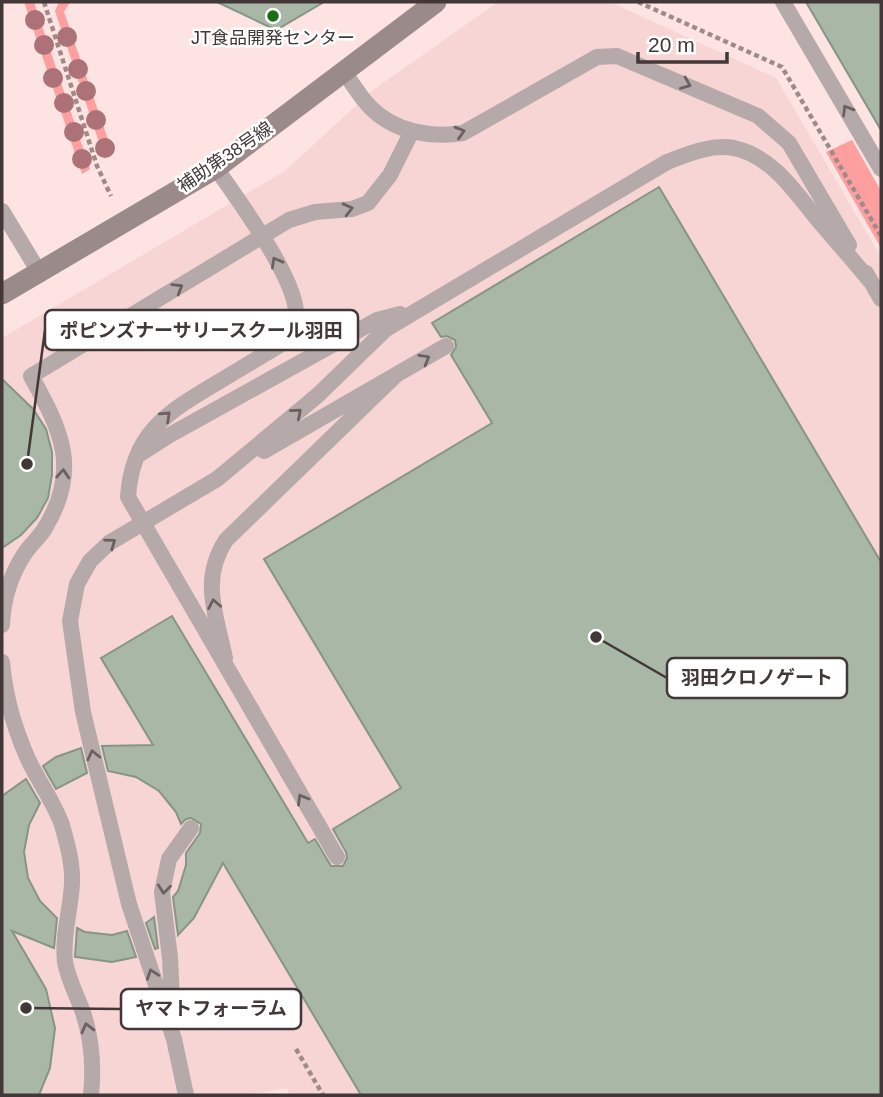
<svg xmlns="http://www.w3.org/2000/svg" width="883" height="1097" font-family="Helvetica,'Noto Sans JP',sans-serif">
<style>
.built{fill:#f7d5d4}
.green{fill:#fe9f9f}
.building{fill:#a8b7a6;stroke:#869585;stroke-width:2}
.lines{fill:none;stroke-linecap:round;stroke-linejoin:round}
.path{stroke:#9d8b8a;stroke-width:4.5;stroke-dasharray:5 3.5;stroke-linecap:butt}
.lane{stroke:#b5a9a9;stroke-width:16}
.secondary{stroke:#9a8a89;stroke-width:21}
.tree{fill:#ad7277}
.oneway{stroke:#6a6060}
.poi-dot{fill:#1a6e16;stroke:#fff;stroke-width:2.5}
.labels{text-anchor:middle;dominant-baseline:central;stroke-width:5;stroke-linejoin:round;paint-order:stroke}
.poi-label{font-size:18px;fill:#423838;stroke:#fff}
.street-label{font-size:18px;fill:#423838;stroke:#fff}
.leader{fill:none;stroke:#423838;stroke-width:2.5}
.callout-dot{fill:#423838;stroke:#fff;stroke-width:2.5}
.callout{fill:#fff;stroke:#423838;stroke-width:2.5}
.callout-label{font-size:19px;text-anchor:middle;font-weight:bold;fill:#423838}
</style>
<rect width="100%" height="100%" fill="#fde3e2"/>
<path class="built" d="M498 2H610L776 78 881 257V1095H289L287 1088 246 1095H2V338L285 171 373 90Z"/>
<path class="green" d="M24 2H34L90 169 82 174Z
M59 2H70L64 12 112 151 104 157 55 11Z
M852 140 881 191V248L826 152Z"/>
<path class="building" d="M217 2H324L276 30Z
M806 2H881V130Z
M659 187 881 562V1095H361L223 863 194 918 178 935 173 897 178 891 186 865V853L200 833 201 824 191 818 186 819 181 824 176 812 159 791 136 777 108 771 102 746 153 745 101 658 172 616 308 843 315 839 331 866H343L347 858 346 852 333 829 401 788 264 559 492 423 451 355 456 347 455 340 447 336 441 337 432 323Z
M2 379 33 409 46 429 52 452V475L48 498 37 518 21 535 2 548Z
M81 748 87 773 56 789 43 766 56 757Z
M26 779 40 803 29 825 24 852 28 878 40 901 57 918 54 948 12 931 46 989 55 1028 50 1068 39 1095H2V796Z
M154 917 158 948 155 949 146 923Z
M77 928 85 932 112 935 127 931 136 957 112 962 75 957Z"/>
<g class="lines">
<path class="path" d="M44 2 97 166 111 196
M638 2 782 67 881 236
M296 1049 323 1095"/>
<path class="lane" d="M783 2 881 169
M344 72C353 84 360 97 371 108 395 132 431 138 463 133L597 57 617 56 758 116 789 143 849 245
M216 168C237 199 300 282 296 318 295 330 288 336 280 345 258 358 237 371 215 384 166 413 132 434 128 497L337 857
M2 211 39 272
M866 273 881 299
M264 451 446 346
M140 454 168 436 377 320 400 314
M2 625C3 600 11 574 25 553 31 544 40 537 45 528 81 469 61 430 31 376L289 220 315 212 352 209 368 203 390 175 412 131
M225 658C216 614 200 580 226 540L395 376
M2 662C5 696 14 728 28 759 38 781 54 802 62 825 67 843 73 864 72 883 71 909 62 935 65 962 68 978 75 992 81 1007 92 1036 94 1065 91 1095
M173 1019 170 958 162 892 169 859 191 828
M186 1095 174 1039 129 904 83 712 70 621 77 584 90 561 109 543 217 479 318 395 386 329 667 162C688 154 710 144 734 148 772 156 795 192 818 220 835 240 853 260 870 281"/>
<path class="secondary" d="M2 294 216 168 436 2"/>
</g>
<g class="tree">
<circle cx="35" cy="20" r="10"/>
<circle cx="67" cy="37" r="10"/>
<circle cx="44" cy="45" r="10"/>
<circle cx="78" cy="69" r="10"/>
<circle cx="53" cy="78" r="10"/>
<circle cx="86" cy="91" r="10"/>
<circle cx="64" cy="103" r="10"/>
<circle cx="96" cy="120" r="10"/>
<circle cx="74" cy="132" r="10"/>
<circle cx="105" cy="148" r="10"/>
<circle cx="82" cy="159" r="10"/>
</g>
<defs><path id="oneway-chevron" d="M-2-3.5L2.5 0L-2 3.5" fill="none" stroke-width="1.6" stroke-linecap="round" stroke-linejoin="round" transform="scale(1.75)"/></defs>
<g class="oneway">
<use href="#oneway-chevron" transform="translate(686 84) rotate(22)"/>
<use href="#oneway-chevron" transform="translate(847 110) rotate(-121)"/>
<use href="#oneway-chevron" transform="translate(460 132) rotate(-17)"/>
<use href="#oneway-chevron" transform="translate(348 209) rotate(-14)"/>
<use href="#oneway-chevron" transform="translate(276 262) rotate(-119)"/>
<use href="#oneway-chevron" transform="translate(178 288) rotate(-31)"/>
<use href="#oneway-chevron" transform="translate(425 359) rotate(-30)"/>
<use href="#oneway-chevron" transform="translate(297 413) rotate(-41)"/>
<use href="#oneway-chevron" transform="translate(166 416) rotate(-43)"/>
<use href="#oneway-chevron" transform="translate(63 474) rotate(-86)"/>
<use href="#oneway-chevron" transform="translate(111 543) rotate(-36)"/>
<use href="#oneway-chevron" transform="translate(214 604) rotate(-101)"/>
<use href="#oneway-chevron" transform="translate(93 755) rotate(-103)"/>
<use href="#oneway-chevron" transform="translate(302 799) rotate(-120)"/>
<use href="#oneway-chevron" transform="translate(164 889) rotate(96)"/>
<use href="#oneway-chevron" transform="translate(152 974) rotate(-109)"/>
<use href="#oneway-chevron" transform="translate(87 1028) rotate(-104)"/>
</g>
<circle class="poi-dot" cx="273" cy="16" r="7"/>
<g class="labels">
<g class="poi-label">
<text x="273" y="38">JT食品開発センター</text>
</g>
<g class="street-label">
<text transform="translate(225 157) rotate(-34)">補助第38号線</text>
</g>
</g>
<path class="leader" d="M27 464L45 330M596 637L667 678M26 1008L121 1009"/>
<g class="callout-dot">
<circle cx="27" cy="464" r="7"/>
<circle cx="596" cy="637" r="7"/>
<circle cx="26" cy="1008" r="7"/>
</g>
<g class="callout">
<rect x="45" y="310" width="313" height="40" rx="7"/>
<rect x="667" y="658" width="180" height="40" rx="7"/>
<rect x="121" y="989" width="180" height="40" rx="7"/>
</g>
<g class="callout-label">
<text x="201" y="337">ポピンズナーサリースクール羽田</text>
<text x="757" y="684">羽田クロノゲート</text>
<text x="211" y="1015">ヤマトフォーラム</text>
</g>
<rect width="883" height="1097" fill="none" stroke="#423838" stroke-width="7"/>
<path d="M638 52v10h89v-10" fill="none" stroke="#423838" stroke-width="3.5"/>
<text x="648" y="52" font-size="21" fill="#423838" stroke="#ffffff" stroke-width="5" paint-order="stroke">20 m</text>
</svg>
